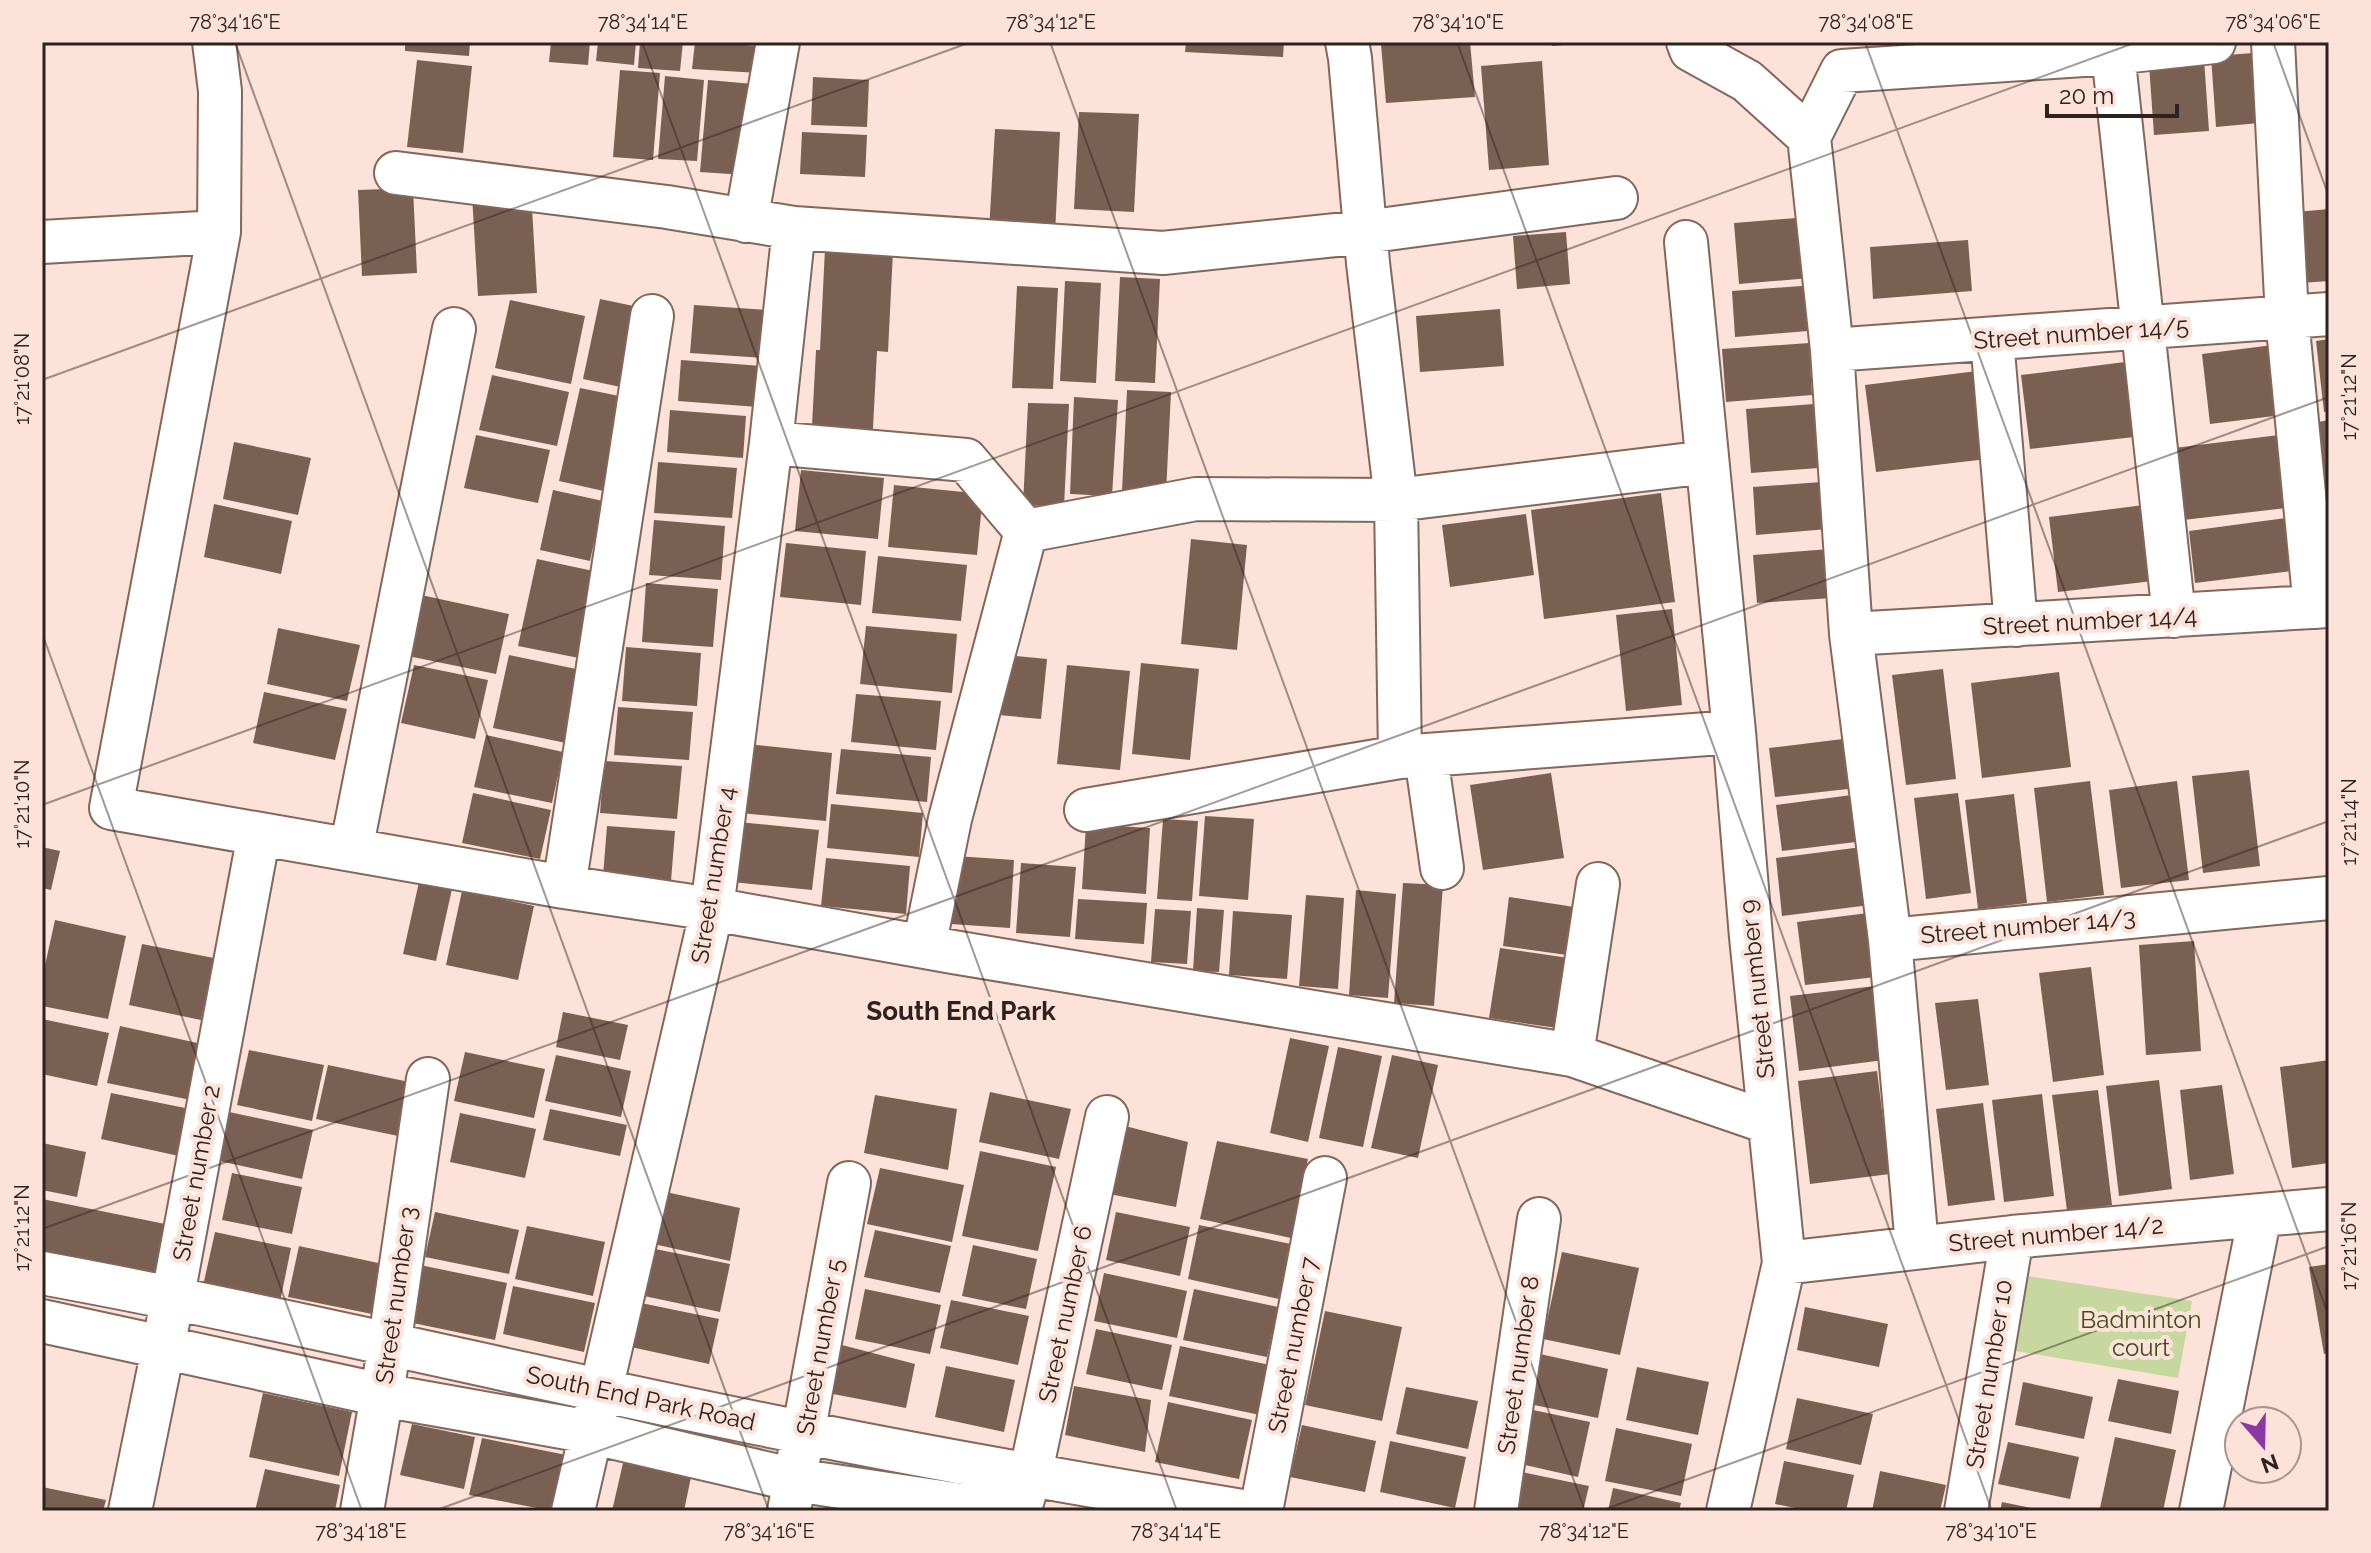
<svg xmlns="http://www.w3.org/2000/svg" width="2371" height="1553" font-family="Raleway,sans-serif">
<style>
.green{fill:#c7d7a0}
.building{fill:#7a5f53}
.lines{fill:none;stroke-linecap:round;stroke-linejoin:round}
.street-casing{stroke:#83675b;stroke-width:46}
.street{stroke:#fff;stroke-width:42}
.ticks{fill:none;stroke:#2d221d;stroke-width:2;stroke-opacity:0.45}
.labels{text-anchor:middle;dominant-baseline:central;stroke-width:8;stroke-linejoin:round;paint-order:stroke}
.street-label{font-size:24px;fill:#2d221d;stroke:#fce2d8}
.park-label{font-size:24px;fill:#3f4b1a;stroke:#fce2d8}
.neighbourhood-label{font-size:26px;font-weight:bold;fill:#2d221d;stroke:#fce2d8}
.neatline{fill:none;stroke:#2d221d;stroke-width:3}
.ticks-label{font-size:20px;text-anchor:middle;fill:#2d221d}
</style>
<rect width="100%" height="100%" fill="#fce2d8"/>
<path class="green" d="M2027 1276 2192 1301 2178 1378 2010 1350Z"/>
<path class="building" d="M405 42H470L469 56 405 51Z
M551 42H590L588 65 549 62Z
M598 42H636L634 65 596 61Z
M640 42H683L680 71 638 68Z
M695 42 762 46 759 73 692 69Z
M1186 42H1284L1283 57 1185 52Z
M1407 42H1470L1475 97 1386 103 1381 44Z
M1551 42H1573V44L1552 46Z
M2254 53 2259 123 2216 127 2211 56Z
M2204 59 2209 131 2154 135 2149 64Z
M417 60 472 66 463 153 407 147Z
M1542 61 1549 165 1489 170 1481 66Z
M620 70 660 73 653 160 613 157Z
M665 76 704 80 697 161 658 159Z
M813 77 869 80 867 127 811 125Z
M708 80 753 84 745 175 700 172Z
M1079 112 1139 114 1134 212 1074 209Z
M995 129 1060 132 1055 234 989 231Z
M802 132 867 135 865 177 800 174Z
M413 188 417 273 362 276 358 190Z
M531 191 537 293 478 296 472 195Z
M2329 209V281L2301 283 2296 212Z
M1807 217 1811 278 1739 284 1734 223Z
M1566 232 1570 284 1517 289 1513 236Z
M1968 240 1972 291 1873 299 1870 247Z
M825 249 893 251 888 352 877 351 872 447 811 444 816 350H820Z
M1120 277 1160 279 1155 383 1115 381Z
M1065 281 1101 283 1096 383 1060 381Z
M1815 285 1819 330 1735 337 1732 291Z
M1017 286 1058 288 1053 389 1012 388Z
M600 299 648 309 630 389 583 379Z
M510 300 585 316 571 384 495 368Z
M694 305 767 310 764 358 690 353Z
M1500 309 1504 366 1420 372 1416 316Z
M2329 339V411L2324 412 2316 341Z
M1809 343 1812 395 1726 402 1722 349Z
M2273 345 2282 415 2210 424 2202 354Z
M681 360 762 366 758 407 678 401Z
M2125 362 2134 437 2030 449 2021 375Z
M1977 371 1987 459 1876 472 1865 385Z
M492 375 569 392 557 446 479 430Z
M580 388 629 398 608 492 559 481Z
M1127 390 1171 392 1166 493 1122 491Z
M1074 397 1118 400 1112 496 1070 494Z
M1028 403 1069 404 1064 507 1023 505Z
M1827 403 1832 467 1751 473 1746 409Z
M670 410 746 416 743 458 667 452Z
M2329 420V498H2327L2318 422Z
M2287 434 2295 507 2183 520 2174 448Z
M476 435 550 450 538 503 464 488Z
M234 442 311 458 298 515 223 499Z
M658 462 737 468 732 518 654 513Z
M801 470 884 478 878 539 795 531Z
M1835 481 1839 528 1756 535 1753 487Z
M894 485 983 494 977 555 888 547Z
M553 490 603 501 590 561 540 550Z
M1661 493 1675 602 1544 619 1531 510Z
M214 504 292 521 281 574 204 557Z
M2144 505 2153 581 2058 592 2049 517Z
M1526 514 1534 575 1450 587 1442 525Z
M2286 518 2292 571 2195 583 2189 531Z
M654 520 725 526 721 580 649 575Z
M1191 539 1247 545 1237 650 1181 644Z
M786 543 866 551 861 605 780 597Z
M1830 549 1833 598 1757 603 1753 555Z
M878 556 967 565 961 621 872 613Z
M537 559 598 572 579 658 518 646Z
M646 583 718 589 713 647 642 642Z
M421 595 509 614 496 674 408 656Z
M1672 609 1682 705 1626 711 1616 615Z
M866 626 957 634 952 693 860 684Z
M278 628 360 645 347 701 267 684Z
M626 647 701 653 697 706 622 701Z
M994 654 1047 659 1041 719 988 714Z
M509 655 581 670 566 743 493 728Z
M1141 663 1199 669 1190 760 1132 754Z
M414 665 488 680 475 739 401 723Z
M1067 665 1130 671 1120 770 1057 764Z
M1943 669 1956 779 1906 785 1892 675Z
M2059 672 2071 767 1982 778 1971 683Z
M264 692 347 709 335 760 253 743Z
M856 694 941 701 936 750 851 742Z
M618 707 693 712 689 760 614 755Z
M486 735 563 752 552 803 474 787Z
M1851 738 1857 788 1775 797 1769 748Z
M748 744 832 753 826 821 740 813Z
M841 749 931 757 927 802 836 794Z
M604 761 682 766 677 819 600 813Z
M2249 770 2260 866 2203 873 2192 776Z
M1551 773 1564 858 1483 870 1470 785Z
M2090 781 2104 895 2047 902 2034 788Z
M2177 781 2189 880 2121 888 2109 790Z
M473 793 551 810 540 859 462 843Z
M1958 793 1971 893 1926 899 1914 798Z
M1859 794 1864 841 1782 851 1776 805Z
M2014 794 2027 903 1978 909 1965 800Z
M831 804 923 813 919 857 827 848Z
M1205 816 1254 819 1248 900 1199 896Z
M1163 819 1198 821 1192 901 1157 899Z
M738 822 819 830 812 890 732 882Z
M1086 824 1150 828 1146 894 1082 889Z
M607 826 675 831 671 881 603 876Z
M42 847 60 851 51 890 42 888Z
M1862 847 1870 905 1782 916 1776 858Z
M956 856 1014 860 1010 928 951 924Z
M826 858 910 866 906 914 821 906Z
M1021 863 1076 867 1070 937 1016 933Z
M419 882 452 889 436 961 403 954Z
M1403 883 1443 885 1434 1006 1394 1003Z
M1356 890 1396 894 1388 998 1349 995Z
M462 891 534 906 518 980 446 965Z
M1306 895 1344 898 1338 989 1299 986Z
M1509 897 1581 908 1574 956 1503 946Z
M1078 899 1147 903 1144 944 1075 939Z
M1197 908 1224 910 1219 972 1193 971Z
M1155 909 1191 911 1187 964 1151 962Z
M1233 911 1292 915 1287 979 1229 975Z
M1868 913 1876 977 1805 985 1797 922Z
M55 920 126 936 108 1019 42 1006V979Z
M2194 941 2201 1051 2146 1055 2139 945Z
M142 944 214 958 201 1020 129 1005Z
M1500 948 1576 959 1564 1029 1489 1018Z
M2091 967 2104 1075 2053 1082 2039 973Z
M1875 986 1884 1060 1799 1071 1790 996Z
M1978 999 1989 1085 1946 1090 1935 1003Z
M563 1012 628 1025 620 1060 556 1047Z
M42 1019 109 1033 97 1086 42 1074Z
M120 1026 202 1044 191 1100 107 1083Z
M1290 1038 1329 1046 1308 1142 1270 1133Z
M1338 1047 1382 1056 1363 1147 1319 1138Z
M249 1050 324 1065 312 1121 237 1105Z
M465 1052 545 1069 534 1118 454 1101Z
M556 1055 631 1071 621 1117 545 1101Z
M1392 1055 1438 1065 1418 1158 1371 1148Z
M2329 1060V1163L2292 1168 2280 1067Z
M328 1065 414 1083 403 1137 316 1119Z
M1877 1071 1890 1174 1810 1184 1798 1081Z
M2159 1080 2172 1189 2119 1196 2106 1086Z
M2222 1085 2234 1174 2190 1180 2180 1090Z
M2098 1090 2112 1205 2067 1211 2052 1095Z
M990 1092 1071 1109 1059 1159 979 1142Z
M111 1093 190 1109 179 1156 101 1139Z
M2042 1094 2054 1196 2004 1202 1992 1100Z
M875 1095 957 1109 948 1170 864 1153Z
M1983 1103 1995 1200 1948 1206 1936 1109Z
M550 1109 627 1125 620 1156 543 1140Z
M229 1112 313 1130 302 1179 219 1161Z
M460 1113 536 1129 525 1178 450 1162Z
M1117 1124 1188 1142 1176 1207 1099 1192Z
M1217 1141 1308 1159 1291 1238 1200 1219Z
M42 1143 86 1152 77 1197 42 1190Z
M980 1151 1056 1167 1038 1251 962 1236Z
M880 1168 964 1185 952 1242 867 1224Z
M232 1173 302 1187 292 1234 222 1220Z
M661 1191 740 1208 730 1261 649 1243Z
M42 1199 165 1224 154 1277 42 1253Z
M435 1212 519 1230 509 1274 425 1257Z
M1116 1212 1190 1227 1180 1276 1106 1260Z
M1199 1225 1291 1244 1279 1299 1188 1279Z
M527 1226 605 1242 593 1296 515 1279Z
M875 1230 951 1246 940 1293 864 1277Z
M215 1232 291 1248 280 1302 203 1286Z
M973 1245 1037 1259 1026 1309 962 1296Z
M299 1246 383 1264 372 1314 288 1297Z
M655 1249 730 1264 720 1312 644 1296Z
M1562 1252 1639 1268 1620 1355 1543 1339Z
M2329 1264V1353L2324 1354 2309 1267Z
M420 1265 507 1283 495 1340 408 1322Z
M1104 1273 1187 1291 1177 1338 1094 1321Z
M513 1286 595 1303 584 1352 503 1334Z
M865 1289 941 1305 930 1354 855 1339Z
M1194 1289 1278 1307 1267 1357 1183 1340Z
M951 1300 1029 1316 1018 1365 940 1348Z
M641 1303 719 1319 709 1364 631 1347Z
M1805 1307 1888 1324 1879 1367 1797 1350Z
M1325 1311 1402 1327 1382 1421 1305 1405Z
M1096 1329 1172 1345 1162 1390 1086 1374Z
M842 1345 915 1364 906 1408 833 1394Z
M1180 1346 1270 1365 1260 1415 1169 1396Z
M1540 1354 1608 1369 1598 1418 1529 1404Z
M946 1366 1015 1380 1004 1432 935 1417Z
M1637 1367 1709 1382 1698 1435 1626 1420Z
M2118 1379 2179 1391 2171 1434 2108 1421Z
M2023 1382 2093 1397 2084 1439 2015 1425Z
M1074 1386 1151 1400 1145 1452 1065 1435Z
M1406 1387 1478 1401 1468 1449 1396 1434Z
M263 1393 352 1412 339 1476 249 1457Z
M1797 1398 1873 1414 1861 1465 1786 1449Z
M1168 1402 1252 1420 1239 1479 1155 1462Z
M1533 1410 1590 1422 1578 1477 1521 1464Z
M412 1424 475 1437 464 1489 400 1475Z
M1302 1425 1376 1441 1365 1492 1290 1477Z
M1616 1428 1692 1444 1681 1496 1605 1481Z
M2115 1437 2176 1450 2163 1511H2114L2100 1508Z
M482 1438 566 1455 553 1511 469 1495Z
M1390 1441 1466 1457 1455 1508 1380 1492Z
M2008 1442 2079 1457 2070 1499 1998 1484Z
M1784 1461 1854 1475 1846 1511H1810L1775 1504Z
M623 1463 691 1477 684 1511H612Z
M265 1469 340 1485 335 1511H255Z
M1880 1471 1946 1485 1940 1511H1872Z
M1522 1472 1589 1486 1583 1511H1514Z
M42 1487 106 1500 103 1511H42Z
M1613 1488 1681 1503 1679 1511H1608Z
M831 1500 877 1511H829Z
M2002 1502 2041 1510V1511H2000Z"/>
<g class="lines">
<g class="street-casing">
<path id="street" d="M214 42 220 91 219 232 111 808 564 887 712 909 953 952 1572 1055 1598 884
M1347 42 1350 58 1368 263 1396 500 1400 757
M1688 42 1691 50 1747 81 1809 137
M2273 42 2287 318 2315 607
M2113 53 2174 616
M396 173 667 207 794 228 1163 253 1365 232 1616 198
M746 221 778 42
M42 242 219 232
M1686 242 1734 732 1751 937 1784 1263 1728 1511
M1992 339 2016 625
M1832 350 2329 314
M771 443 966 460 1026 531 1196 499 1396 500 1707 462
M1851 634 2329 606
M1426 756 1442 868
M1086 810 1400 757 1734 732
M351 850 454 329
M564 887 652 316
M1890 940 1851 634 1832 350 1809 137 1842 71 2113 53 2214 42
M924 947 950 819 1026 531
M1572 1055 1770 1123
M1917 1246 1890 940 2329 898
M1784 1263 2012 1237 2329 1209
M42 1273C298 1320 551 1383 806 1433 951 1462 1096 1487 1242 1511
M42 1321 382 1395 590 1432 795 1480 1001 1511
M1022 1502 1030 1476 1107 1117
M130 1511 163 1349 259 834
M362 1511 382 1395 428 1079
M573 1511 712 909 771 443 794 228
M789 1511 849 1183
M1261 1511 1325 1178
M1496 1511 1539 1219
M1966 1511 2012 1237
M2201 1511 2260 1215"/>
</g>
<use href="#street" class="street"/>
</g>
<path class="ticks" d="M235 42 769 1511M642 42 1177 1511M1050 42 1585 1511M1457 42 1992 1511M1865 42 2329 1317M2273 42 2329 197M42 380 971 42M42 633 362 1511M42 805 2137 42M42 1229 2329 397M434 1511 2329 821M1600 1511 2329 1246"/>
<g class="labels">
<g class="street-label">
<text transform="translate(2081 333) rotate(-4)">Street number 14/5</text>
<text transform="translate(2090 621) rotate(-3)">Street number 14/4</text>
<text transform="translate(713 875) rotate(-81)">Street number 4</text>
<text transform="translate(2028 926) rotate(-5)">Street number 14/3</text>
<text transform="translate(1757 989) rotate(-96)">Street number 9</text>
<text transform="translate(196 1173) rotate(-80)">Street number 2</text>
<text transform="translate(2056 1234) rotate(-5)">Street number 14/2</text>
<text transform="translate(396 1295) rotate(-82)">Street number 3</text>
<text transform="translate(1065 1314) rotate(-78)">Street number 6</text>
<text transform="translate(1293 1345) rotate(-79)">Street number 7</text>
<text transform="translate(820 1347) rotate(-80)">Street number 5</text>
<text transform="translate(1518 1365) rotate(-82)">Street number 8</text>
<text transform="translate(1989 1374) rotate(-81)">Street number 10</text>
<text transform="translate(641 1398) rotate(12)">South End Park Road</text>
</g>
<g class="park-label">
<text x="2141" y="1319">Badminton<tspan x="2141" dy="28">court</tspan></text>
</g>
<g class="neighbourhood-label">
<text x="961" y="1011">South End Park</text>
</g>
</g>
<rect width="2371" height="1553" fill="none" stroke="#fce2d8" stroke-width="88"/>
<g transform="translate(2263 1445) rotate(160)"><circle r="38" fill="#fce2d8" stroke="#a9958d" stroke-width="2"/>
<path d="M0-6L14 30L0 20L-14 30Z" fill="#8d37a4"/>
<text y="-12" font-size="22" font-weight="bold" text-anchor="middle" fill="#2d221d">N</text>
</g>
<path d="M2047 104v12h130v-12" fill="none" stroke="#2d221d" stroke-width="4"/>
<text x="2059" y="104" font-size="24" fill="#2d221d" stroke="#fce2d8" stroke-width="6" paint-order="stroke">20 m</text>
<rect x="44" y="44" width="2283" height="1465" class="neatline"/>
<g class="ticks-label">
<text x="235" y="29">78°34'16"E</text>
<text x="643" y="29">78°34'14"E</text>
<text x="1051" y="29">78°34'12"E</text>
<text x="1458" y="29">78°34'10"E</text>
<text x="1866" y="29">78°34'08"E</text>
<text x="2273" y="29">78°34'06"E</text>
<text transform="translate(22 379) rotate(-90)" y="7">17°21'08"N</text>
<text transform="translate(2349 397) rotate(-90)" y="7">17°21'12"N</text>
<text transform="translate(22 804) rotate(-90)" y="7">17°21'10"N</text>
<text transform="translate(2349 822) rotate(-90)" y="7">17°21'14"N</text>
<text transform="translate(22 1228) rotate(-90)" y="7">17°21'12"N</text>
<text transform="translate(2349 1246) rotate(-90)" y="7">17°21'16"N</text>
<text x="361" y="1538">78°34'18"E</text>
<text x="769" y="1538">78°34'16"E</text>
<text x="1176" y="1538">78°34'14"E</text>
<text x="1584" y="1538">78°34'12"E</text>
<text x="1991" y="1538">78°34'10"E</text>
</g>
</svg>
